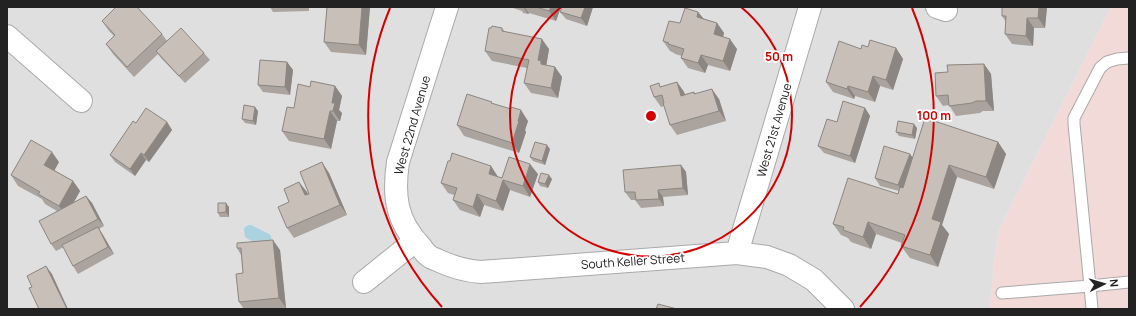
<svg xmlns="http://www.w3.org/2000/svg" width="1136" height="316" font-family="Manrope,sans-serif">
<style>
.residential{fill:#e0dfdf}
.commercial{fill:#f2dad9}
.water{fill:#aad3df}
.lines{fill:none;stroke-linecap:round;stroke-linejoin:round}
.lane-casing{stroke:#a9a9a9;stroke-width:13}
.street-casing{stroke:#a9a9a9;stroke-width:24}
.lane{stroke:#fff;stroke-width:11}
.street{stroke:#fff;stroke-width:22}
.wall{fill:#aba49e}
.shaded-wall{fill:#8b8681}
.building{fill:#c7bfb8;stroke:#8b8681}
.ring{fill:none;stroke:#d40000;stroke-width:2}
.labels{text-anchor:middle;dominant-baseline:central;stroke-width:3.5;stroke-linejoin:round;paint-order:stroke}
.street-label{font-size:12px;fill:#222;stroke:#fff}
.centre{fill:#d40000;stroke:#fff;stroke-width:2}
.ring-label{font-size:12px;text-anchor:middle;font-weight:bold;fill:#d40000;stroke:#fff;stroke-width:3.5;stroke-linejoin:round;paint-order:stroke}
</style>
<rect width="100%" height="100%" fill="#f2efe9"/>
<path class="residential" d="M7 7H1111L1000 228 994 262 990 309H7Z"/>
<path class="commercial" d="M1111 7H1129V309H990L994 262 1000 228Z"/>
<path class="water" d="M249 225H251L269 234 271 236 272 241 262 247 245 237 244 230 245 227Z"/>
<g class="lines">
<g class="lane-casing">
<path id="lane" d="M1002 293 1090 286 1074 124V118L1100 68 1107 62 1117 59 1129 58
M1092 309 1090 286 1129 282"/>
</g>
<g class="street-casing">
<path id="street" d="M447 7 398 162C393 196 396 221 421 247 423 250 426 254 429 256 431 258 435 259 437 260 452 267 465 271 481 272L737 253 767 257 789 265 814 280 843 309
M937 7 946 10
M7 36 81 101
M737 253 810 7
M364 282 415 241"/>
</g>
<use href="#lane" class="lane"/>
<use href="#street" class="street"/>
</g>
<path class="wall" d="M270 7H309V11L273 12Z
M327 7H370L366 55 331 52 324 42Z
M510 7H561L556 21 529 13 528 14 523 13 522 11Z
M593 7 587 26 566 19 560 12Z
M1047 7 1045 28H1034L1033 46 1012 44 1005 34 1006 22 1002 16Z
M698 12 704 19 717 23 724 33 723 37 737 49 730 71 708 65 705 73 688 68 681 58 682 56 675 54 674 53 670 51 663 41 680 23Z
M102 21 162 34 167 41 204 53 210 60 185 83 161 58 158 54 134 77 113 54 106 44 114 36 109 31Z
M502 28 505 32 549 49 546 65 555 67 562 77 558 98 531 93 524 83 527 68 492 61 485 51Z
M868 47 896 48 903 59 893 90 880 86 875 102 855 96 854 99 833 92 826 82 861 49Z
M287 62 293 70 290 95 263 92 258 85Z
M984 64 991 74 994 111H983L980 113 956 116 949 105 943 106 936 96 948 72Z
M677 82 684 92 685 94 694 92 695 94 719 99 726 121 677 135 670 125 664 106 661 107 654 97 661 87Z
M335 86 342 96 339 110 342 113 340 121H337L331 149 289 141 282 131 310 87Z
M493 104 528 121 525 130 526 132 519 153 464 136 457 125Z
M865 108 870 116 855 163 824 153 818 146 837 122Z
M258 111 256 125 245 123 242 119Z
M167 122 172 130 149 162 146 160 135 176 115 162 110 155 136 123Z
M917 128 915 139 899 136 896 132Z
M998 142 1006 154 994 189 957 177 942 225 949 234 938 267 910 258 901 246 902 243 876 234 871 249 851 242 848 238 841 235 833 224 898 194 899 191 880 186 875 178 910 154 913 158Z
M550 149 545 165 533 161 530 157Z
M59 162 54 170 73 181 80 191 74 202 86 196 92 203 104 226 99 229 103 235 114 254 78 274 73 266 64 247 56 251 51 244 57 211 45 204 42 199 18 186 11 175Z
M681 165 686 172 688 195 663 197 664 206 641 208 635 200H631L625 192Z
M491 166 498 177 502 178 538 174 530 197 510 190 503 211 484 205 480 217 460 210 453 200 454 195 448 193 441 183Z
M329 173 347 215 294 238 287 228 289 202 307 192 308 194H309Z
M552 179 548 188 540 186 538 182Z
M229 207V217H220L218 213Z
M237 243 280 250 286 308 276 309H244L239 302 243 273 241 255 237 248Z"/>
<path class="shaded-wall" d="M362 7H370L366 55 359 45Z
M523 7H524L529 13 528 14Z
M551 7H561L556 21 549 11Z
M585 7H593L587 26 581 18Z
M1039 7H1047L1045 28 1038 18Z
M698 12 706 22 697 17Z
M1027 18 1034 28 1033 46 1026 36Z
M717 23 724 33 721 44 714 34Z
M542 39 549 49 546 68 548 74 538 60Z
M730 39 737 49 730 71 723 61Z
M896 48 903 59 893 90 886 80Z
M701 55 708 65 705 73 698 63Z
M287 62 293 70 290 95 285 87Z
M984 64 991 74 994 111 986 101Z
M555 67 562 77 558 98 551 88Z
M873 76 880 86 875 102 868 92Z
M677 82 684 92 688 106 681 96Z
M335 86 342 96 339 110 342 113 340 121 333 111 332 103Z
M848 86 855 96 854 99 847 89Z
M712 89 719 99 726 121 719 111Z
M255 107 258 111 256 125 253 121Z
M865 108 870 116 855 163 850 156Z
M521 110 528 121 525 130 526 132 519 153 512 143Z
M330 111 337 121 331 149 324 139Z
M167 122 172 130 149 162 144 155Z
M914 124 917 128 915 139 912 135Z
M998 142 1006 154 994 189 986 177Z
M547 145 550 149 545 165 542 161Z
M52 152 59 162 52 175 44 165Z
M141 153 146 160 135 176 130 169Z
M910 154 915 162 903 192 898 185Z
M322 162 329 173 347 215 340 205Z
M530 164 538 174 530 197 523 186Z
M681 165 686 172 688 195 683 188Z
M949 165 957 177 942 225 949 234 938 267 930 255 932 219Z
M491 166 498 177 489 174Z
M549 175 552 179 548 188 545 184Z
M503 180 510 190 503 211 496 201Z
M73 181 80 191 66 216 59 206Z
M299 182 307 192 312 206 305 195Z
M658 190 663 197 664 206 659 199Z
M477 194 484 205 480 217 473 207Z
M86 196 92 203 104 226 98 219Z
M226 203 229 207V217L226 212Z
M868 222 876 234 871 249 863 237Z
M98 227 103 235 114 254 108 247Z
M273 240 280 250 286 308 279 298Z
M46 266 52 274 68 309H67Z"/>
<path class="building" d="M116 7H137L162 34 127 67 106 44 115 35 102 21Z
M327 7H362L359 45 324 42Z
M536 7H551L549 11Z
M562 7H585L581 18 560 12Z
M1002 7H1039L1038 18H1027L1026 36 1005 34 1006 16H1002Z
M685 8 698 12 697 17 717 23 714 34 730 39 723 61 701 55 698 63 681 58 684 49 668 44 669 43 663 41 669 21 680 23Z
M492 26 502 28V31L542 39 538 60 541 61V64L555 67 551 88 524 83 529 60 485 51 489 28H491Z
M181 28 204 53 179 76 156 51Z
M870 40 896 48 886 80 873 76 868 92 848 86 847 89 826 82 839 41 861 49 862 45 868 47Z
M260 60 287 62 285 87 258 85Z
M984 64 986 101H976L972 103 949 106 948 95 936 96 935 73 948 72 947 65Z
M311 81 335 86 332 103H335L333 111H330L324 139 282 131 287 107 294 108 298 84 310 87Z
M677 82 681 96 694 92V94L712 89 719 111 670 125 663 103H664L662 95 654 97 650 86 659 83 660 87Z
M467 94 492 102 491 103 511 109V107L521 110 518 121H519L512 143 457 125Z
M843 101 865 108 850 156 818 146 827 119 837 122Z
M244 105 255 107 253 121 242 119Z
M146 108 167 122 144 155 141 153 130 169 110 155 133 121 136 123Z
M925 118 998 142 986 177 949 165 932 219 941 222 930 255 901 246 905 235 868 222 863 237 843 230 844 227 833 224 848 178 898 194 900 187 903 188Z
M898 121 914 124 912 135 896 132Z
M31 140 52 152 44 165 73 181 59 206 38 194 40 192 11 175Z
M535 142 547 145 542 161 530 157Z
M884 146 910 154 898 185 875 178Z
M452 153 491 166 489 174 502 178 509 157 530 164 523 186 503 180 496 201 477 194 473 207 453 200 457 188 441 183 448 161H450Z
M322 162 340 205 287 228 278 207 289 202 284 189 299 182 305 195 309 194 300 172Z
M681 165 683 188 658 190 659 199 636 200 635 192H625L623 170Z
M541 173 549 175 545 184 538 182Z
M86 196 98 219 51 244 39 221Z
M218 203H226V212L218 213Z
M98 227 108 247 73 266 62 245Z
M273 240 279 298 239 302 236 274 243 273 241 248H237V243Z
M46 266 67 309H39L29 288 32 287 27 276Z
M658 304 677 309H656Z"/>
<g class="ring">
<path d="M741 7A141 141 0 1 1 561 7"/>
<path d="M442 307A283 283 0 0 1 390 8M912 8A283 283 0 0 1 860 307"/>
</g>
<g class="labels">
<g class="street-label">
<text transform="translate(412 125) rotate(-74)">West 22nd Avenue</text>
<text transform="translate(774 130) rotate(-74)">West 21st Avenue</text>
<text transform="translate(633 261) rotate(-4)">South Keller Street</text>
</g>
</g>
<circle cx="651" cy="116" r="6" class="centre"/>
<g class="ring-label">
<text x="779" y="61">50 m</text>
<text x="934" y="120">100 m</text>
</g>
<rect width="1136" height="316" fill="none" stroke="#222222" stroke-width="16"/>
<g transform="translate(1104 284) rotate(85)" stroke="#ffffff" stroke-width="3" paint-order="stroke">
<path d="M0-3L7 15L0 10L-7 15Z" fill="#222222"/>
<text y="-6" font-size="11" font-weight="bold" text-anchor="middle" fill="#222222">N</text>
</g>
</svg>
